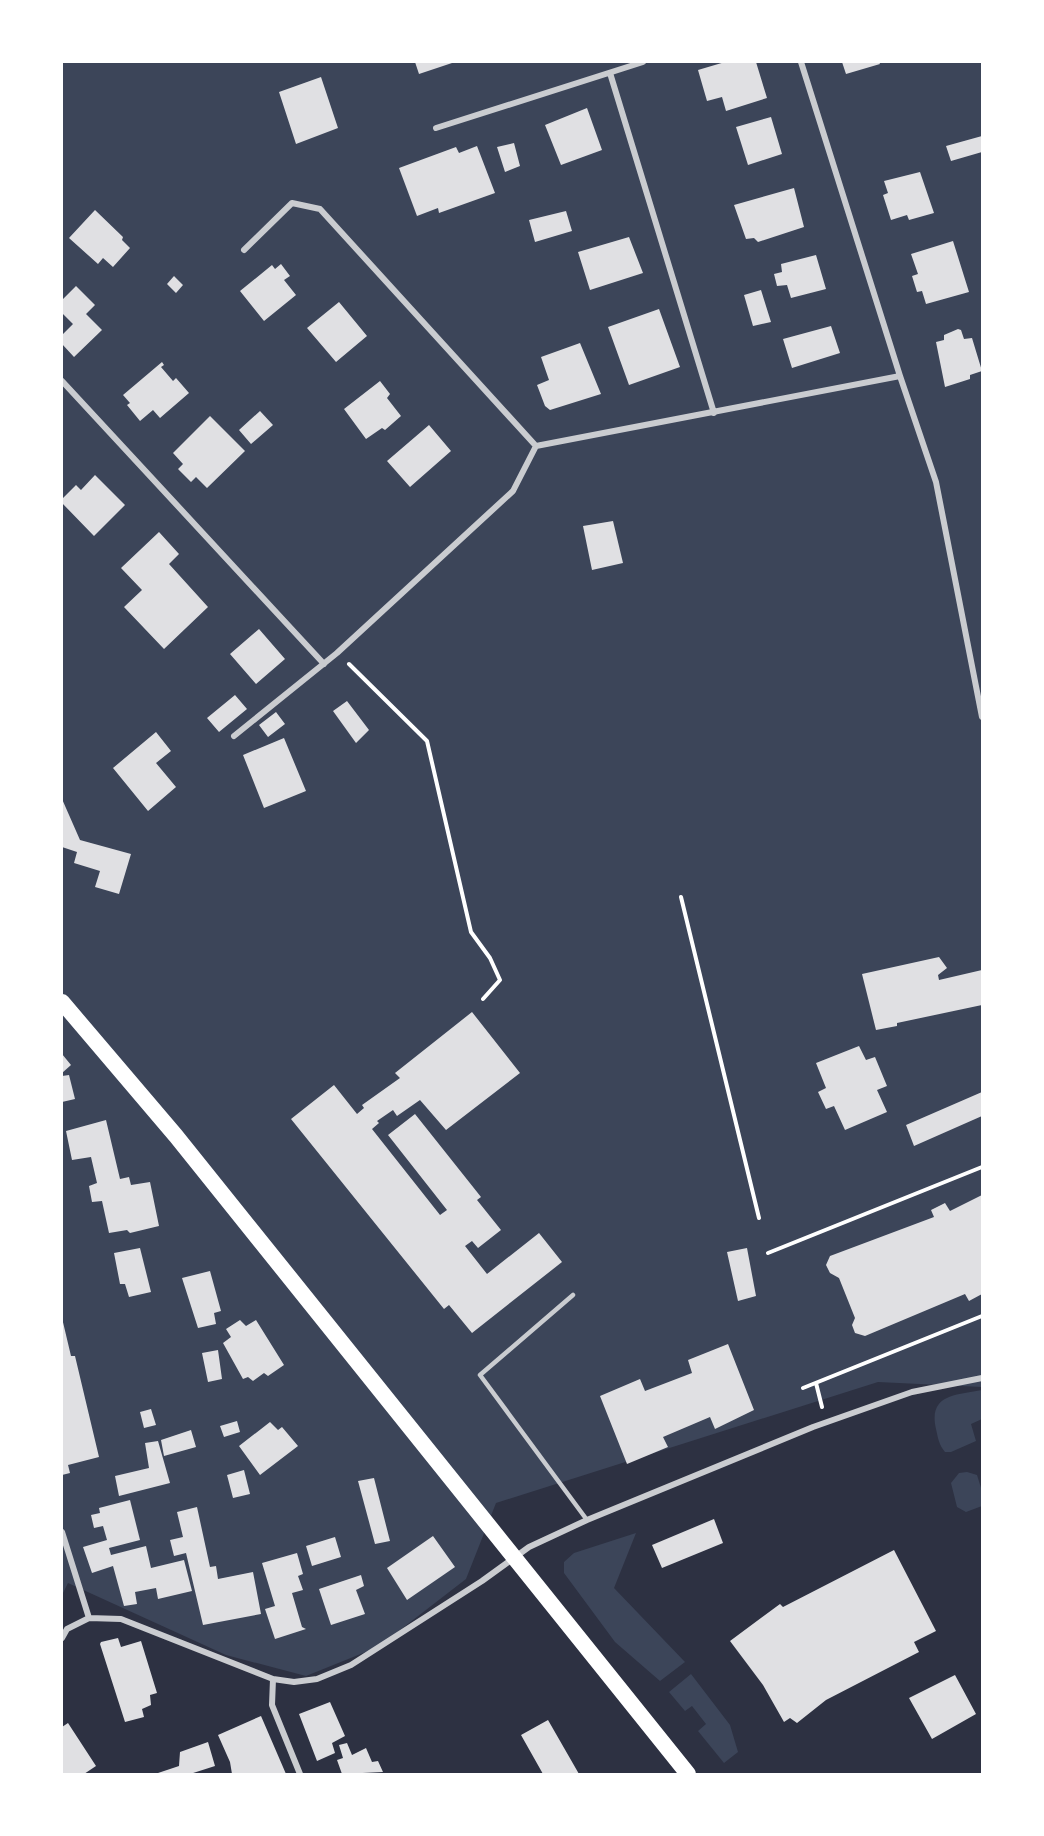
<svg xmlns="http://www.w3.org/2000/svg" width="1044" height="1836" font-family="'DejaVu Sans',sans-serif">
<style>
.green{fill:#3c4559}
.building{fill:#e0e0e3}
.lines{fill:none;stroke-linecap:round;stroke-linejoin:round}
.path{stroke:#fff;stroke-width:4}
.service{stroke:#caccd0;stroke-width:4.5}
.minor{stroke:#caccd0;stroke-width:6}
.trunk{stroke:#fff;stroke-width:16}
</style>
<rect width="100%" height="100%" fill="#2d3142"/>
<path class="green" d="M62 62H982V1387L878 1382 496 1503 466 1579 378 1647 306 1676 226 1655 68 1583 62 1595Z
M982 1390V1419L971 1424 976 1441 951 1452H945C939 1445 938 1438 936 1429 928 1394 956 1395 982 1390Z
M967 1472 977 1475 982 1491V1506L966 1512 957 1507 951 1483 959 1473Z
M636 1533 614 1588 685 1662 660 1681 615 1642 564 1573V1562L574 1553Z
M691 1674 730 1725 738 1752 724 1763 698 1731 706 1724 692 1706 685 1711 669 1692Z"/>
<path class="building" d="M415 62H455L419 74Z
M725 62H756L767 98 726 111 722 97 707 101 698 70Z
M842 62H879L880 64 846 74Z
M321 77 338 128 296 144 279 92Z
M587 108 602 150 561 165 545 125Z
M771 117 782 154 748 165 736 127Z
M982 136V152L951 161 946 146Z
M514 143 520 166 505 172 497 147Z
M477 146 495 193 439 213 438 208 417 216 399 168 456 147 459 153Z
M920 172 934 213 909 220 907 215 891 220 883 195 888 193 884 181Z
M794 188 804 227 758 242 754 238 746 239 734 205Z
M95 210 123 237 122 240 130 248 113 267 103 258 98 264 69 238Z
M566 211 572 231 535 242 529 220Z
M629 237 643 273 590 290 578 252Z
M953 241 969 292 926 304 922 291 917 292 912 276 918 274 911 254Z
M816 255 826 289 791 298 787 285 777 286 774 274 782 272 781 264Z
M281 264 290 276 284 280 296 295 264 321 240 291 272 265 275 269Z
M174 276 183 285 176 293 167 284Z
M76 286 95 305 86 314 102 330 74 357 62 344V335L73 324 62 313V300Z
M761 290 771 322 753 326 744 295Z
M339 302 367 336 336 362 307 328Z
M659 309 680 367 629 385 608 327Z
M831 326 840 353 792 368 783 339Z
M958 329 961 330 964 339 972 338 982 371 970 375V379L945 387 936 342 944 340V335Z
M580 343 601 394 550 410 545 406 537 385 549 380 541 357Z
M162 362 164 365 161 367 173 381 176 378 189 393 160 418 153 410 140 421 127 405 130 403 123 395Z
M380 381 390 394 387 398 401 416 385 430 382 428 366 439 344 409Z
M260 411 273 425 251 444 239 430Z
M210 416 245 451 207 488 196 477 191 482 178 469 183 464 173 453Z
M429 425 451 451 410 487 387 461Z
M95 475 125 505 94 536 62 503V499L76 485 81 490Z
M613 521 623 563 592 570 583 526Z
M159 532 179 554 169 564 208 607 164 649 124 607 142 590 121 568Z
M259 629 285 659 256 684 230 654Z
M235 695 247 709 219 732 207 718Z
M347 701 369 730 356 743 333 711Z
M276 712 285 724 268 737 259 725Z
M156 732 171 751 156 763 176 787 148 811 113 768Z
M284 738 306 791 264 808 243 755Z
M62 799 80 840 131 854 119 894 95 887 100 871 74 863 77 852 62 847Z
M939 957 947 968 938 975 939 980 982 970V1005L897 1023V1026L876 1030 862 974Z
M472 1012 520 1073 446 1130 420 1100 397 1116 393 1110 377 1121 379 1123 372 1129 440 1215 447 1210 388 1135 415 1114 481 1197 477 1200 501 1230 478 1248 472 1241 465 1246 487 1274 539 1233 562 1262 472 1333 449 1305 444 1309 291 1119 334 1085 357 1114 364 1108 362 1105 400 1078 395 1073Z
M859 1046 866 1060 875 1057 887 1086 877 1090 887 1112 845 1130 834 1106 826 1109 818 1092 826 1088 816 1063Z
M62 1054 71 1065 62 1073Z
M69 1075 75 1099 62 1102V1076Z
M982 1092V1116L914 1146 906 1125Z
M106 1120 120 1179 129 1177 131 1185 150 1182 159 1226 130 1233 127 1230 109 1233 102 1201 92 1202 89 1186 97 1183 91 1157 72 1160 66 1131Z
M982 1195V1294L969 1301 965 1294 865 1336 855 1333 852 1325 855 1318 839 1278 830 1273 826 1265 830 1256 934 1217 931 1210 945 1203 950 1211Z
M140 1248 151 1292 129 1297 125 1284H120L114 1253Z
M747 1248 756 1296 738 1301 727 1252Z
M210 1271 221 1311 214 1313 216 1324 198 1328 182 1278Z
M62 1318 71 1356H75L99 1457 68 1465 70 1473 62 1475Z
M240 1320 246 1326 256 1320 284 1365 268 1376 264 1373 253 1381 248 1377 243 1379 223 1343 231 1337 226 1329Z
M728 1344 754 1410 715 1429 710 1417 663 1437 668 1447 627 1464 600 1396 640 1379 645 1391 692 1373 688 1360Z
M218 1350 222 1379 208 1382 202 1353Z
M151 1409 156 1425 144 1428 140 1412Z
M237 1421 240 1432 224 1437 220 1426Z
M270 1422 278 1430 282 1427 298 1446 260 1475 239 1446Z
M191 1430 196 1447 164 1456 161 1440Z
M158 1441 170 1483 119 1496 115 1476 149 1468 145 1443Z
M244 1470 250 1494 233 1498 227 1475Z
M374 1478 390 1541 375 1544 358 1481Z
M130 1500 140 1540 109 1548 111 1555 146 1546 151 1568 184 1560 192 1591 158 1599 156 1588 135 1592 137 1604 124 1606 113 1566 92 1573 83 1547 107 1540 103 1526 94 1528 91 1515 100 1513 99 1508Z
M197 1507 210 1567 216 1566 218 1579 253 1572 261 1614 203 1625 186 1553 174 1556 170 1540 183 1537 177 1512Z
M714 1519 723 1543 662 1568 652 1545Z
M433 1536 455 1567 407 1600 387 1568Z
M335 1537 341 1557 312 1566 306 1546Z
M894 1550 936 1631 914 1642 919 1652 826 1700 797 1723 790 1718 784 1722 763 1685 730 1641 780 1604 783 1607Z
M297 1553 303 1574 298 1576 303 1590 292 1593 302 1627 306 1629 275 1639 265 1609 275 1606 262 1563Z
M361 1575 364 1586 356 1590 365 1614 331 1625 319 1589Z
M118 1638 121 1647 141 1641 157 1693 150 1695 151 1705 142 1709 144 1717 125 1722 100 1644 101 1642Z
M955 1675 976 1714 932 1739 909 1698Z
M330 1702 345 1736 332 1743 335 1753 317 1761 299 1714Z
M261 1716 286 1774H232L230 1762 218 1735Z
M548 1720 579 1774H543L521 1735Z
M68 1723 96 1766 84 1774H62V1727Z
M208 1742 215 1766 190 1774H155L179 1766 180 1752Z
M347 1743 352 1755 366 1748 372 1762 378 1761 383 1772 342 1774 337 1760 343 1758 339 1745Z"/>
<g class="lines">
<path class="path" d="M349 664 427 741 471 932 490 958 500 980 483 999
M681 897 759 1218
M768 1253 982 1167
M816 1383 822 1407
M803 1388 982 1316"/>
<path class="service" d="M573 1295 480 1375 587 1520"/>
<path class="minor" d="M801 62 900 376 936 482 982 717
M610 73 714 413
M436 128 643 62
M244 250 292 203 320 209 536 446 900 376
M62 381 324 664
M234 736 337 653 513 491 536 446
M62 1532 89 1618
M62 1638 67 1629 89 1618 121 1619 273 1679 294 1682 317 1679 351 1665 482 1581 529 1547 587 1520 813 1427 912 1392 982 1378
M273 1679 272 1705 300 1774"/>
<path class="trunk" d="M62 1002 176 1136 688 1774"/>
</g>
<rect width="1044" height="1836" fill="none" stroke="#ffffff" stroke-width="126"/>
</svg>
